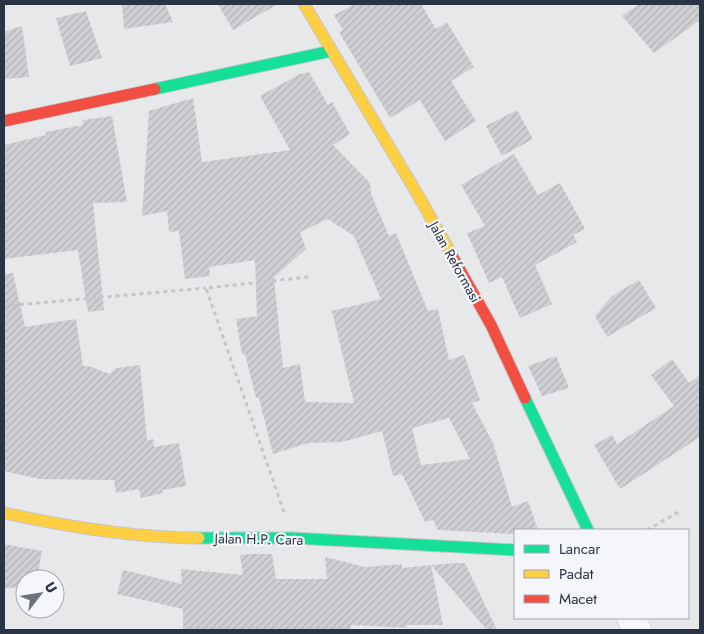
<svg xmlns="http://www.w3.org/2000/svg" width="704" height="634" font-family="Jost,sans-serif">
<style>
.building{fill:url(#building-hatch);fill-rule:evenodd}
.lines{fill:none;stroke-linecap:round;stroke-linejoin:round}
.street-casing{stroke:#c4c6c8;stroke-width:29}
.fast-casing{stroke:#c4c6c8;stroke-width:13}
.slow-casing{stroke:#c4c6c8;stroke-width:13}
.jam-casing{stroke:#c4c6c8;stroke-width:13}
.path{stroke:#c5c6ca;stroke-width:3;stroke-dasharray:4 4;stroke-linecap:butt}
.street{stroke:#f5f6f7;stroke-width:28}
.fast{stroke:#16e098;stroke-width:11}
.slow{stroke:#ffcf43;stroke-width:11}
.jam{stroke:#f24e42;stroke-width:11}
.labels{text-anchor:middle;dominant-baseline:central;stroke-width:4.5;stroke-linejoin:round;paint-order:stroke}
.street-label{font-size:14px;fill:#2b3445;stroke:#f4f6f9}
</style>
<defs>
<pattern id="building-hatch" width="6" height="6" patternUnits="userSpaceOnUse" patternTransform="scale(1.25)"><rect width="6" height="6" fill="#ced0d3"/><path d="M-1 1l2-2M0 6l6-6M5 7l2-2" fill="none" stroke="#b1b3b6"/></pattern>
</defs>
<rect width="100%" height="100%" fill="#e6e8ea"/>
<path class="building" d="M122 4H165L173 22 124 29Z
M218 4H278L233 30Z
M355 4H421L436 29 447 22 474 67 451 81 476 121 445 141 420 100 390 118 339 32 343 30 334 15Z
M639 4H700V20L654 53 622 16Z
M86 11 102 58 70 66 56 18Z
M22 26 29 77 4 79V32Z
M309 72 328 105 332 102 350 134 333 145 370 183 371 194 389 236 396 233 428 311 438 309 449 360 464 355 480 400 472 403 493 443 512 507 528 501 538 530H515V534L438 530 433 520 425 522 402 474 393 476 382 431 342 442 308 443 273 454 259 398H256L245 354H242L236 319 257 316 255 260 209 267 210 276 185 279 179 231 169 232 167 211 142 216 149 111 193 98 202 162 290 150 260 96 300 74ZM328 219 354 236 381 299 332 311 354 403 305 402 300 364 283 368 274 277 306 249 300 232ZM449 418 470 459 421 465 412 428Z
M517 110 533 139 502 156 486 126Z
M112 116 127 202 93 203 104 310 88 312 78 250 4 259V145L46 135V132L83 125V120Z
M514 154 538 195 560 183 585 229 573 235 577 242 535 265 552 304 520 318 502 277 489 283 467 233 485 226 461 185Z
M13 273 25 327 76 319 83 366H88L110 374 116 368 140 365 147 440 153 439 154 447 179 443 186 486 162 490 163 493 141 498 139 489 116 493 114 480 39 479 4 471V274Z
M639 280 656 308 607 337 595 316 612 296Z
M556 356 569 388 542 396 528 366Z
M672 359 689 383 700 375V437L620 489 594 445 612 435 617 444 674 406 651 375Z
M4 544 42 551 37 579H25V586L4 589Z
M248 554H272L276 579H327L325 557 365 567 402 564V568L431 565 443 625H407V628L351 625V630H183V609L117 594 123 570 182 584 181 569 243 575 240 555Z
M457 563H465L497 630H487L431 565Z"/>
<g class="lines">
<g class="street-casing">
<path id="street" d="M631 618 637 630"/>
</g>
<g class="fast-casing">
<path id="fast" d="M155 89 331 51
M525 398 588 530
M199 538H293L515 550"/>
</g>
<g class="slow-casing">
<path id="slow" d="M304 4 418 195 451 254
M4 513C68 527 134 538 199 538"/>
</g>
<g class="jam-casing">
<path id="jam" d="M4 121 155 89
M451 254 491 325 525 398"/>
</g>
<path class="path" d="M4 306 206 288
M284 512 206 288 309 277
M647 530 682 510"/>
<use href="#street" class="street"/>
<use href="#fast" class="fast"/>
<use href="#slow" class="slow"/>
<use href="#jam" class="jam"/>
</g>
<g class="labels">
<g class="street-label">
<text transform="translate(455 262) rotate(61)">Jalan Reformasi</text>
<text transform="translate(259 539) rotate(1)">Jalan H.P. Cara</text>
</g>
</g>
<rect width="704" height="634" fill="none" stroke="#2b3445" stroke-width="10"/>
<rect x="514" y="529" width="175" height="90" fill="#f4f6f9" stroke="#a4a8b1"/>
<rect x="524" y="545" width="25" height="8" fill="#16e098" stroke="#a4a8b1"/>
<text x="559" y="554" font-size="15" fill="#2b3445">Lancar</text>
<rect x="524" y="570" width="25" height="8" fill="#ffcf43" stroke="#a4a8b1"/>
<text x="559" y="579" font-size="15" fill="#2b3445">Padat</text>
<rect x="524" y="595" width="25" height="8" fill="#f24e42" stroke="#a4a8b1"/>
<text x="559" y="604" font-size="15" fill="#2b3445">Macet</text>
<g transform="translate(40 594) rotate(59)"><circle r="24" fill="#f4f6f9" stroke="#a4a8b1"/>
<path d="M0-4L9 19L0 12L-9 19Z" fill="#6c737f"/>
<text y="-8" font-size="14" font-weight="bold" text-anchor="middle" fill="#2b3445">U</text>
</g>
</svg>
